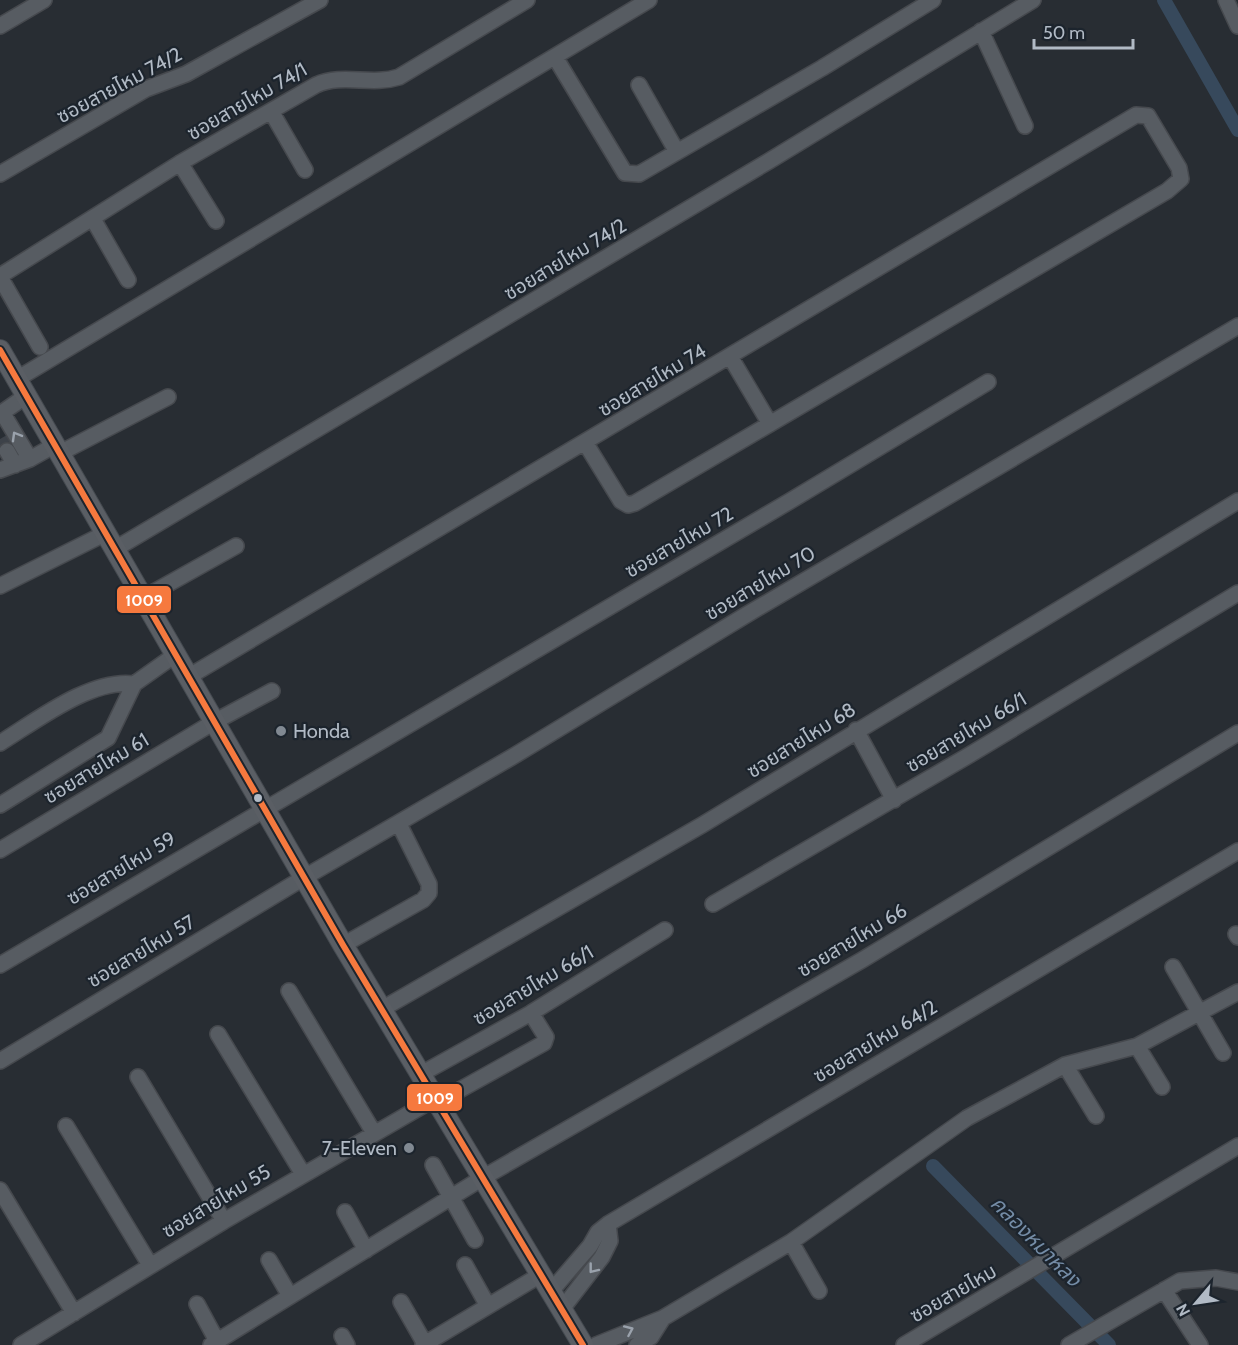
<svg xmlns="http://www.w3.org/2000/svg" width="1238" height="1345" font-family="Cabin,'Noto Sans Thai',sans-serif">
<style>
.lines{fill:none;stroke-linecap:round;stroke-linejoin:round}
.canal{stroke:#37495c;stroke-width:14}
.minor-tunnel{stroke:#3d4249;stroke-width:15;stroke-dasharray:15 8;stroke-linecap:butt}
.minor-casing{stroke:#46494e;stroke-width:18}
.major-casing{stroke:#454a50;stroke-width:22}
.minor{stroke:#575c62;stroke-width:15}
.major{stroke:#5a5e64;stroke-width:20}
.bus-1-casing{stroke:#1c242d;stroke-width:10}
.bus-1{stroke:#f6793e;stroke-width:6}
.oneway{stroke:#9aa2ac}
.poi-dot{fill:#818992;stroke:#1c242d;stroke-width:2}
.bus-dot{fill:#b1bac5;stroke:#1c242d;stroke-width:2}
.labels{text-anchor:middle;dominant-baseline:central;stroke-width:4.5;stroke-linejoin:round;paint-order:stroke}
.street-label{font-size:20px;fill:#b1bac5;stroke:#1c242d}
.poi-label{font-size:20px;fill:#b1bac5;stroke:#1c242d;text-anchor:start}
.water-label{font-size:21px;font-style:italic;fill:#748ca6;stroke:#1c242d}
.line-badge{stroke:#1c242d;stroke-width:2}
.badge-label{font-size:16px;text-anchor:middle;font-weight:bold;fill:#fff}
</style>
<rect width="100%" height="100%" fill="#282d33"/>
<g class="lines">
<path class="canal" d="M1164 0 1238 130
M933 1166 1109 1345"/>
<path class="minor-tunnel" d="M0 439 7 451"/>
<g class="minor-casing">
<path id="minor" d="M1226 0 1238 26
M0 26 44 0
M981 31 1025 126
M555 57 625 173 639 174 822 68 933 0
M639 85 677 152
M271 111 305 170
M180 163 216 221
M0 174 146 89 186 74 320 0
M93 219 128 280
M0 276 180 163 316 85C343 73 371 86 399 77L527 0
M0 277 40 347
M731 358 770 424
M17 379 649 0
M2 412 30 459
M0 414 26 396
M7 451 15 465
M60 453 168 397
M0 470 30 459 55 445
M115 549 769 161 1033 0
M0 586 106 533
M143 598 236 546
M188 677 1136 115 1148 116 1179 168 1181 179 1167 191 635 503 628 505 621 501 586 444
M856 730 894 800
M0 743C36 721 91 678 134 684L175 655
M0 805 108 738 134 684
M0 850 214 722 272 691
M713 904 966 757 1238 593
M1236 934 1238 937
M343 945 423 900 429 893V884L399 824
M0 965 790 501 988 382
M1173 967 1223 1053
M289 991 374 1133
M382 1009 702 825 1238 501
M218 1034 303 1174
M1137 1046 1162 1087
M0 1061 305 877 512 757 746 615 1238 326
M1065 1065 1096 1116
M421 1074 531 1013 665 930
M138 1077 224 1221
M456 1092 544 1043 546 1037 531 1013
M66 1126 150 1265
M433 1165 475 1240
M0 1190 74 1313
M345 1212 366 1250
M791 1242 819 1291
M269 1260 290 1296
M465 1265 488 1306
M552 1290 590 1246 598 1232 608 1224 1238 851
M1164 1290 1200 1345
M401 1302 425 1344
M197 1304 217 1341
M562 1309 602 1257 610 1241 608 1224
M342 1336 347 1345
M21 1345 224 1221 436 1098
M211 1345 484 1177 862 960 1238 733
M423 1345 542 1274
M596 1345 663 1318 791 1242 967 1118 1065 1065 1137 1046 1238 992
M637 1345 651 1337 663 1318
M904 1345 1238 1146
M1069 1345 1180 1281 1216 1278 1238 1282"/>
</g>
<g class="major-casing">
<path id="major" d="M0 350 343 945 583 1345"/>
</g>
<use href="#minor" class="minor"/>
<use href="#major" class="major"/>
<g class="bus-1-casing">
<path id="bus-1" d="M0 350 343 945 583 1345"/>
</g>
<use href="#bus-1" class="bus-1"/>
</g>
<defs><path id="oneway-chevron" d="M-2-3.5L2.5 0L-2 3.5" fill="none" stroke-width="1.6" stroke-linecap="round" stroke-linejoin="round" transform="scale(1.5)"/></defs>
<g class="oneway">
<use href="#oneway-chevron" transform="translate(16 436) rotate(-120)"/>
<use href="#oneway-chevron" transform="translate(593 1269) rotate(128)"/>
<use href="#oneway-chevron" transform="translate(629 1330) rotate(-24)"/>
</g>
<g class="poi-dot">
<circle cx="281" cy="731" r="6"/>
<circle cx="409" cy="1148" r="6"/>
</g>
<circle class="bus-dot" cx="258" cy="798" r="5"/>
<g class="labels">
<g class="street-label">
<text transform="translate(119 85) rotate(-28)">ซอยสายไหม 74/2</text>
<text transform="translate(247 101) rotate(-30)">ซอยสายไหม 74/1</text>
<text transform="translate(565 259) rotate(-31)">ซอยสายไหม 74/2</text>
<text transform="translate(652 380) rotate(-31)">ซอยสายไหม 74</text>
<text transform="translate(679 542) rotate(-30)">ซอยสายไหม 72</text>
<text transform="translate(760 583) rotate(-31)">ซอยสายไหม 70</text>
<text transform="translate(966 732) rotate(-31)">ซอยสายไหม 66/1</text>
<text transform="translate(801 740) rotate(-32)">ซอยสายไหม 68</text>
<text transform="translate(96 768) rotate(-31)">ซอยสายไหม 61</text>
<text transform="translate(121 868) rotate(-31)">ซอยสายไหม 59</text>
<text transform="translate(852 940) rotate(-31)">ซอยสายไหม 66</text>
<text transform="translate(141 951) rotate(-31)">ซอยสายไหม 57</text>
<text transform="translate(533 985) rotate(-31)">ซอยสายไหม 66/1</text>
<text transform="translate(875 1041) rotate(-31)">ซอยสายไหม 64/2</text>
<text transform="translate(216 1201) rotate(-31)">ซอยสายไหม 55</text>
<text transform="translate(953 1293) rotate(-30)">ซอยสายไหม</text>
</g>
<g class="poi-label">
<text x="293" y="731">Honda</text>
<text x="397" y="1148" text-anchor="end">7-Eleven</text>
</g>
<g class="water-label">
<text transform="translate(1036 1241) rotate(45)">คลองหมาหลง</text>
</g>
</g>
<g class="line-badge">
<rect x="116" y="585" width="56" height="29" rx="6" fill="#f6793e"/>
<rect x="406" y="1083" width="57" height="29" rx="6" fill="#f6793e"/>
</g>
<g class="badge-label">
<text x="144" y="606">1009</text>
<text x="435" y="1104">1009</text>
</g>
<g transform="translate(1196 1303) rotate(241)" stroke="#1c242d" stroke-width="4.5" paint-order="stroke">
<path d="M0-4.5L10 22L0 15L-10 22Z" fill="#b1bac5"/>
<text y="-9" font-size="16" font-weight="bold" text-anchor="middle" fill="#b1bac5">N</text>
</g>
<path d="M1034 39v9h99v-9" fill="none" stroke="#b1bac5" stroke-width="3"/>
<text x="1043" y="39" font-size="18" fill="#b1bac5" stroke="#1c242d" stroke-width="4.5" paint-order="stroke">50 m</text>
</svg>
